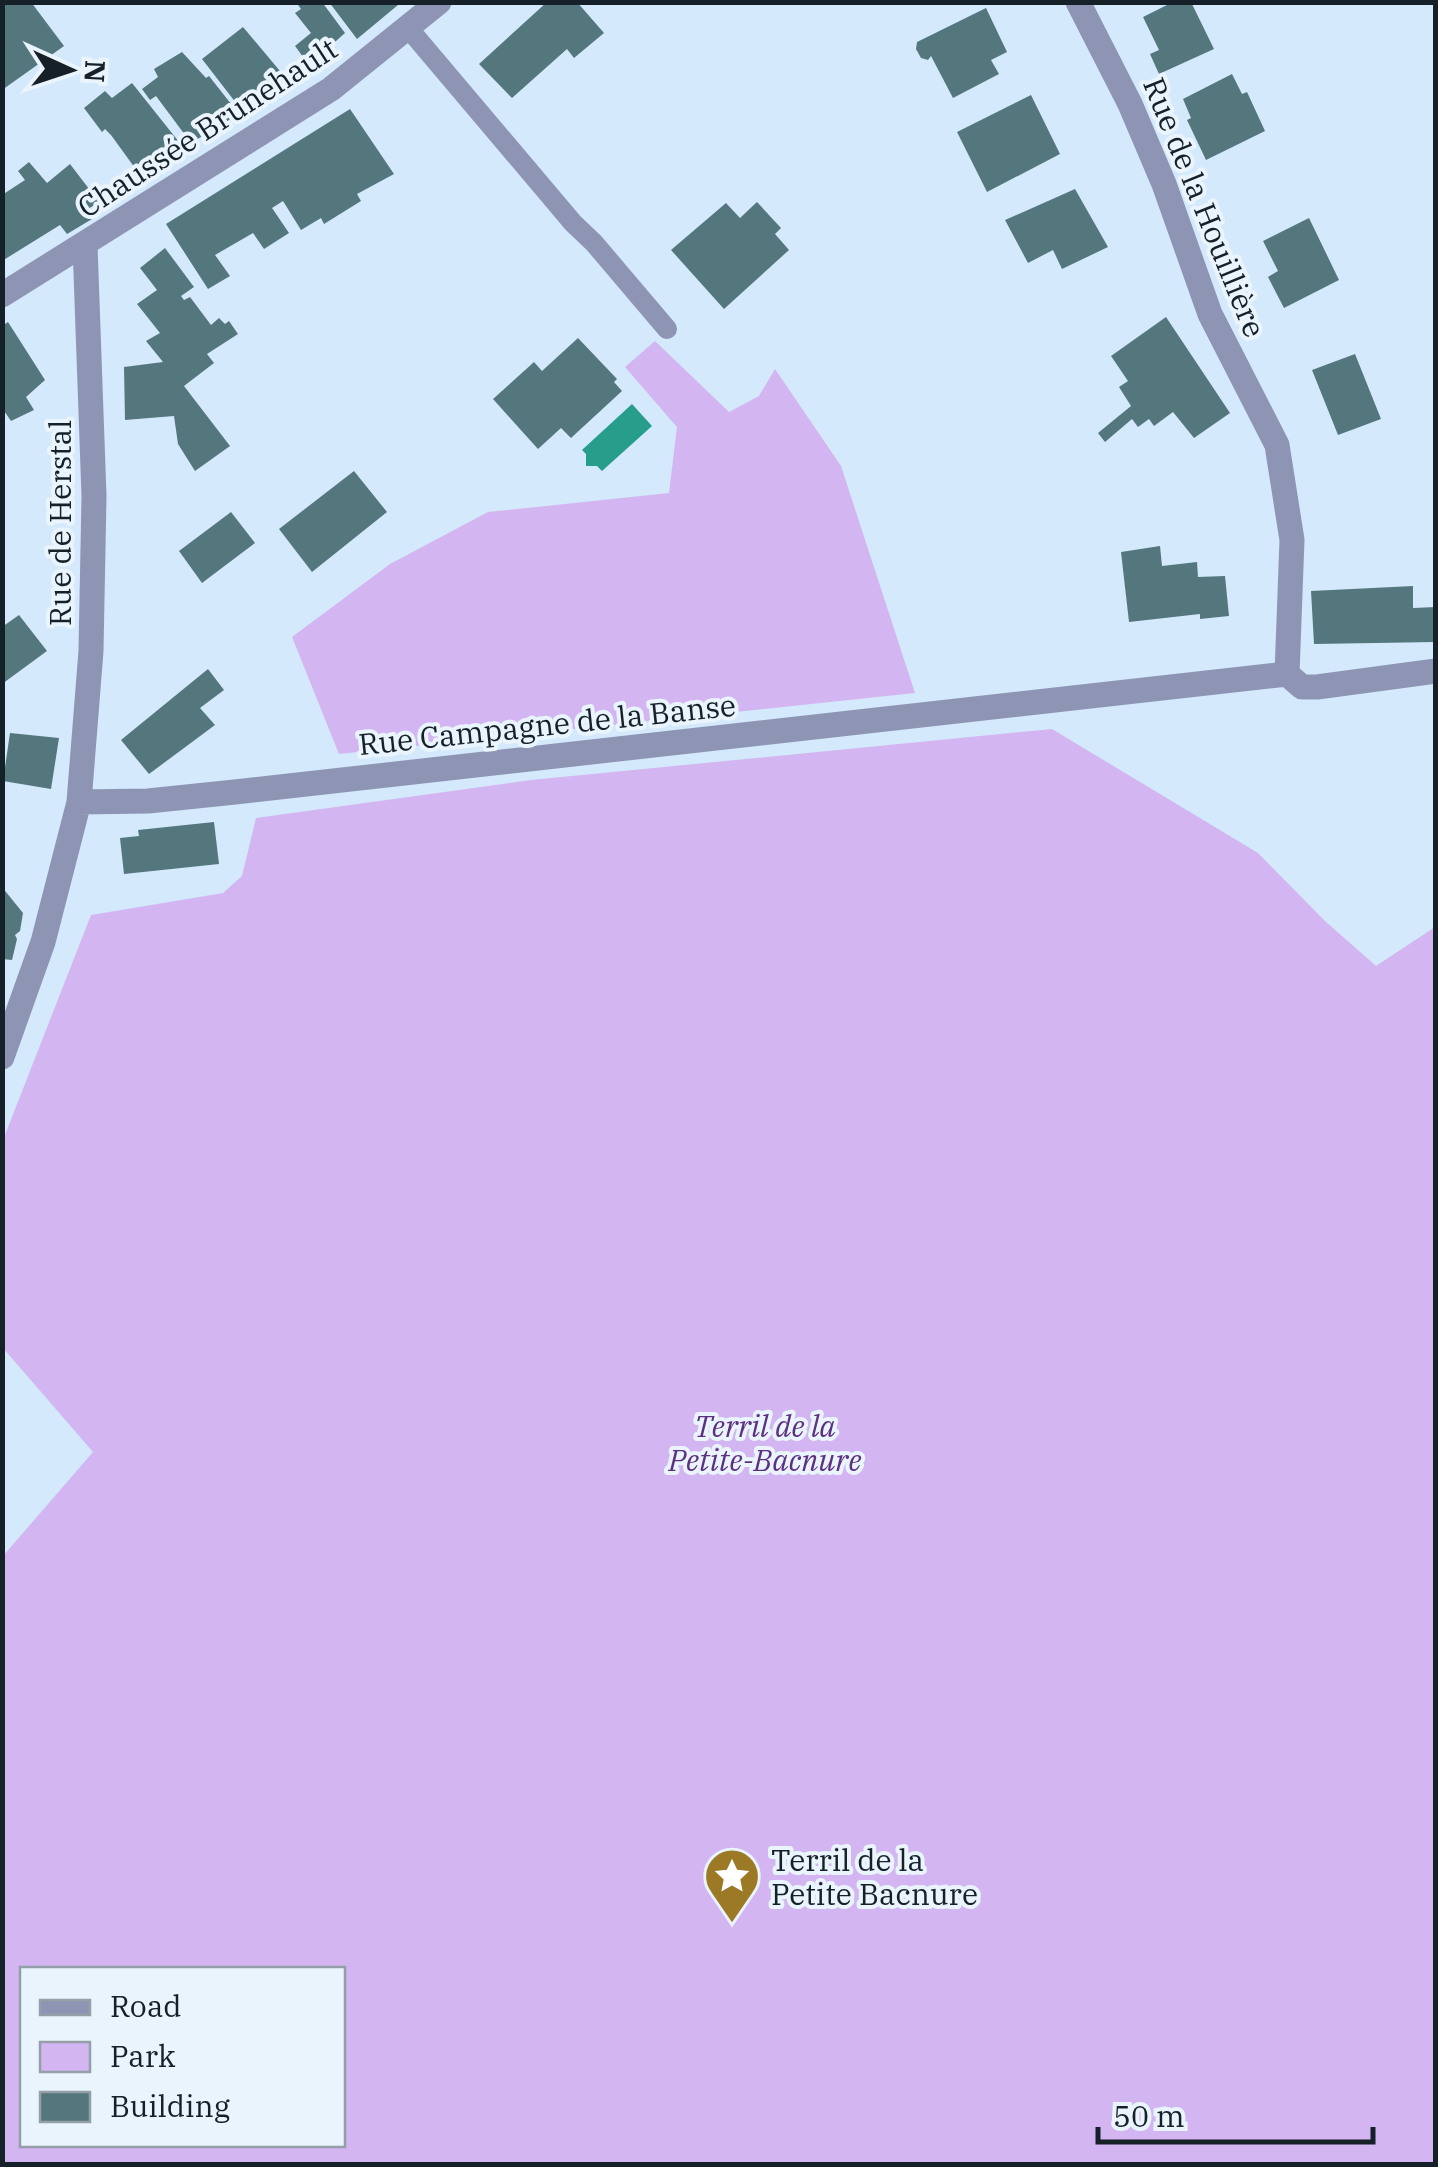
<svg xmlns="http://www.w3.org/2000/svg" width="1438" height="2167" font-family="'IBM Plex Serif',serif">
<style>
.green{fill:#d3b5f2;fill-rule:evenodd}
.water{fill:#279d8b}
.building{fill:#54777e}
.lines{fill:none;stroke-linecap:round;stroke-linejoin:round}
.lane{stroke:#8e95b4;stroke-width:20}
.street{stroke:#8e95b4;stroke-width:25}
.labels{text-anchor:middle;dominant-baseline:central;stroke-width:8;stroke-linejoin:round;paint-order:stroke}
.street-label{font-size:30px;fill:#162028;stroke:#eaf4fd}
.park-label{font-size:30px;font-style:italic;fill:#5d3081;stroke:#eaf4fd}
.poi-label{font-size:30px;fill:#162028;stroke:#eaf4fd;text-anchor:start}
</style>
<rect width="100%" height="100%" fill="#d4e9fb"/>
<path class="green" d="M655 341 729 412 759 396 775 369 841 466 915 693 339 754 292 637 390 564 488 512 669 493 677 427 625 367Z
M1052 729 1258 853 1325 921 1376 966 1435 927V2164H3V1556L93 1452 3 1348V1140L91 915 223 893 242 876 256 818 531 780ZM22 1970H342V2144H22Z"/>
<path class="water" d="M632 404 652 426 602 471 597 466H586V454L582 450Z"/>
<path class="building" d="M2 2H31L64 46 2 90Z
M296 2H322L345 33 309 65 295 46 311 33 295 13 301 9Z
M329 2H395L398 5 357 39Z
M547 2H577L604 33 574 58 567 49 512 98 479 64Z
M1173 2H1191L1214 49 1159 74 1150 54 1159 50 1143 17Z
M986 8 1007 52 991 60 999 74 953 98 931 56 928 60 921 58 916 49 917 42Z
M243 27 290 83 243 112 202 59Z
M182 52 206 78 209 76 239 114 191 143 156 96 150 100 142 89 158 77 154 69Z
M1232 74 1242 94 1247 92 1265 131 1206 160 1187 120 1191 118 1183 99Z
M132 83 183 147 140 175 111 135 105 129 102 132 84 108 105 91 112 98Z
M1031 95 1060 154 987 192 957 132Z
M350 109 394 174 357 194 361 201 324 224 321 218 301 230 283 201 272 208 289 233 264 249 253 233 215 255 230 276 208 289 166 224Z
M29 162 47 183 70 164 99 202 85 211 92 219 67 234 60 225 2 261V195L25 180 18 171Z
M1075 189 1108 247 1062 269 1053 250 1028 263 1005 220Z
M757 202 781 228 775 234 789 250 724 309 671 250 726 203 740 218Z
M1309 218 1339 280 1284 308 1268 277 1278 271 1263 241Z
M165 248 194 287 181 296 184 300 190 297 211 325 219 318 225 324 229 321 238 334 207 354 214 363 184 386 230 446 195 471 178 444 174 416 125 420 124 367 163 362 146 341 160 333 137 304 157 290 140 268Z
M1166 317 1230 413 1194 438 1173 412 1154 426 1149 419 1138 427 1132 419 1105 442 1098 433 1131 406 1119 387 1128 381 1111 356Z
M8 322 45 380 26 397 34 410 11 421 2 408V326Z
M578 338 617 379 614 382 622 391 571 438 561 428 538 449 493 399 534 362 542 371Z
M1355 354 1381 419 1338 435 1312 370Z
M354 471 387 512 312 572 279 529Z
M231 512 255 543 202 583 179 551Z
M1160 546 1162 566 1197 562 1198 577 1225 576 1229 616 1200 619V614L1129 622 1121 552Z
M1413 586V608L1436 607V642L1314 644 1311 591Z
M19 615 47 651 2 684V627Z
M208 669 224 690 200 708 215 725 149 774 121 740Z
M10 733 59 738 51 789 3 781Z
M214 822 219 864 124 874 120 838 139 836 138 830Z
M2 887 23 913 20 931 15 935 17 939 12 960 2 959Z"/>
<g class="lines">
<path class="lane" d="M409 29 573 223 594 243 667 329"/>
<path class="street" d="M1078 2 1130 104 1164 184 1210 314 1277 445 1292 540 1287 674
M2 295 331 89 439 2
M1287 674 1302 687H1317L1436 671
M79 802 148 801 235 792 1287 674
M2 1057 43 942 79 802 91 651 94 496 85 245"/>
</g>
<defs>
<g id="sight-pin" transform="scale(2.875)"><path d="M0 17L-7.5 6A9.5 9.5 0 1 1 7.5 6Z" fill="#9c7924" stroke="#eaf4fd"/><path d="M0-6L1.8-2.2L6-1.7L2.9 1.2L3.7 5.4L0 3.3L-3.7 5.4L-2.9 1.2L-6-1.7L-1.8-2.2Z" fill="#fff"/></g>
</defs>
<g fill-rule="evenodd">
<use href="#sight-pin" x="732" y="1876"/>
</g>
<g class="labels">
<g class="street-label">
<text transform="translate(207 127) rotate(-33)">Chaussée Brunehault</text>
<text transform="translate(1205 207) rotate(68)">Rue de la Houillière</text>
<text transform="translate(59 523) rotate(-90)">Rue de Herstal</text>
<text transform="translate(547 724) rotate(-6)">Rue Campagne de la Banse</text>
</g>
<g class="park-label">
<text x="765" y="1425">Terril de la<tspan x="765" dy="34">Petite-Bacnure</tspan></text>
</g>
<g class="poi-label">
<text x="771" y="1859">Terril de la<tspan x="771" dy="34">Petite Bacnure</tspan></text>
</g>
</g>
<rect width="1438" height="2167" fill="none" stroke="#162028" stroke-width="10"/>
<rect x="20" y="1967" width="325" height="180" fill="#eaf4fd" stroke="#959fa8" stroke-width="2.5"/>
<rect x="40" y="2000" width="50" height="15" fill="#8e95b4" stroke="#959fa8" stroke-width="2.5"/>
<text x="110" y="2017" font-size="30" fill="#162028">Road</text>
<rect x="40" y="2042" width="50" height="30" fill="#d3b5f2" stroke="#959fa8" stroke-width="2.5"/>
<text x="110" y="2067" font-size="30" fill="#162028">Park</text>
<rect x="40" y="2092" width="50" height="30" fill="#54777e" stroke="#959fa8" stroke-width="2.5"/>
<text x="110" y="2117" font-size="30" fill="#162028">Building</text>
<g transform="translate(70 70) rotate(93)" stroke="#eaf4fd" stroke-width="8" paint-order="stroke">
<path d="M0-8L18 38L0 25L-18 38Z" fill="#162028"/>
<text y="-15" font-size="28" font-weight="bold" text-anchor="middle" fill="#162028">N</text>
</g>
<path d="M1098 2127v15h275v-15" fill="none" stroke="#162028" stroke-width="5"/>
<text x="1113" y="2127" font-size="30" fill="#162028" stroke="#eaf4fd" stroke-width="8" paint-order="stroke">50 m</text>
</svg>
